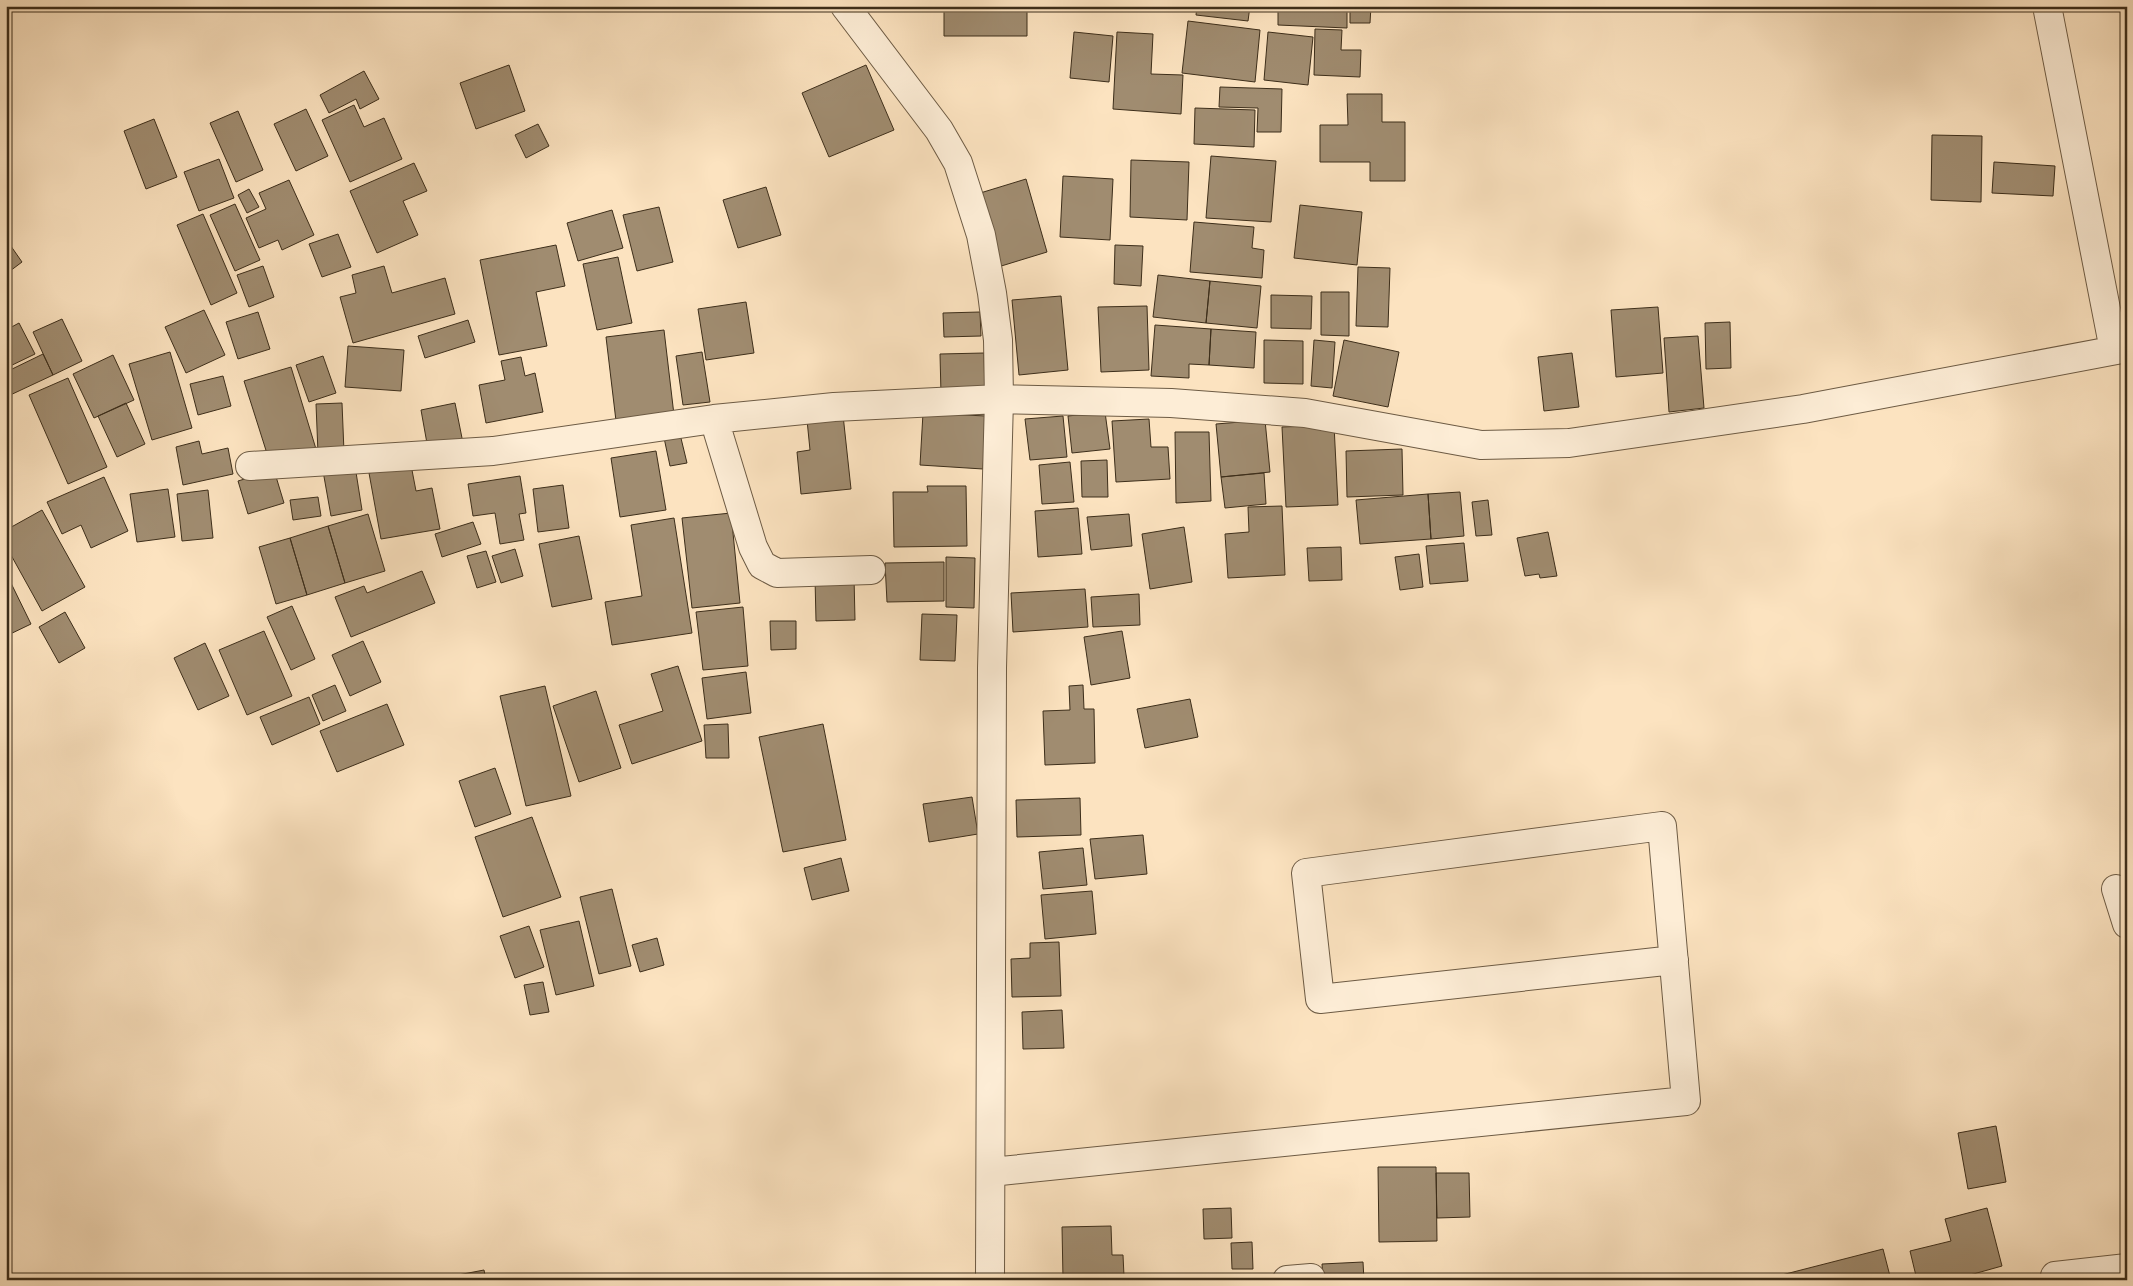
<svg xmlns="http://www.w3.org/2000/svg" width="2133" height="1286" font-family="'IM FELL French Canon',serif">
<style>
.building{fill:#a08c70;stroke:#3d2e1a}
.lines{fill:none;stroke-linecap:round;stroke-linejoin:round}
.minor-casing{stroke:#6d5b44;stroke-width:30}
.minor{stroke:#fdedd6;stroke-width:28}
</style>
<rect width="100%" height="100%" fill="#fce3c0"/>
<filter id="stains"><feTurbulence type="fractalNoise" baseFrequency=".004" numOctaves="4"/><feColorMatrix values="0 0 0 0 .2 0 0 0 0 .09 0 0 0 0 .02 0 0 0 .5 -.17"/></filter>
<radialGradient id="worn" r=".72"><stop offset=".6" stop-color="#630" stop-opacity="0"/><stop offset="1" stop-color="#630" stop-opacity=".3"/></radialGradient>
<path class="building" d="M944 6H1027V36H944Z
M1197 6H1250L1248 21 1196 15Z
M1278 6H1347V28L1278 25Z
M1350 6H1371L1370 23H1350Z
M1188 21 1260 30 1255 82 1182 73Z
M1315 29 1342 30 1341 50H1361L1360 77 1314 75Z
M1074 32 1113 36 1109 82 1070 78Z
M1117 32 1153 34 1151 74 1183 75 1181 114 1113 109Z
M1268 32 1313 37 1308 85 1264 80Z
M509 65 525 111 476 129 460 83Z
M866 65 894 130 829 157 802 93Z
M364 71 379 99 360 109 356 99 329 113 320 95Z
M1220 87 1282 89 1281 132H1257L1258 108 1219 107Z
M1347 94H1382V122H1405V181H1370V162H1320V125H1348Z
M354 105 364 127 384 118 402 159 350 182 322 120Z
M1195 108 1255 110 1254 147 1194 144Z
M306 109 328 156 296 171 274 124Z
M238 111 263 170 236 182 210 123Z
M154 119 177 177 146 189 124 131Z
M538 124 549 146 526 158 515 135Z
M1932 135 1982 136 1981 202 1931 200Z
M1211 156 1276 161 1271 222 1206 218Z
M219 159 234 198 199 211 184 172Z
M1131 160 1189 162 1187 220 1130 217Z
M1994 162 2055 166 2053 196 1992 193Z
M414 163 427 191 403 201 418 235 377 253 350 191Z
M1063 176 1113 179 1110 240 1060 237Z
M1026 179 1047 252 998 267 977 194Z
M289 180 314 235 282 250 278 240 259 248 246 218 266 209 259 193Z
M766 187 781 235 738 248 723 200Z
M249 189 259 207 247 213 238 195Z
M235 204 260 260 235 271 210 215Z
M1300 205 1362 212 1357 265 1294 258Z
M659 207 673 262 637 271 623 215Z
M612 210 623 248 578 261 567 223Z
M203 214 237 293 211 305 177 225Z
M1194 222 1254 227 1252 248 1264 250 1262 278 1190 272Z
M338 234 351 267 322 277 309 244Z
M6 239 22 262 6 274Z
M556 245 565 286 536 292 547 346 499 355 480 260Z
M1115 245 1143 246 1141 286 1114 284Z
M618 257 632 323 597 330 583 264Z
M263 266 274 297 249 307 237 275Z
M384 266 392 293 445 278 455 314 353 343 340 297 356 293 352 275Z
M1358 267 1390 268 1388 327 1356 326Z
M1158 275 1210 281 1206 323 1153 317Z
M1210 281 1261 286 1257 328 1206 323Z
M1321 292H1349V336L1321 335Z
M1271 295 1312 296 1311 329 1271 328Z
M1061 296 1068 370 1019 375 1012 300Z
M746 302 754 353 706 360 698 309Z
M1147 306 1149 370 1101 372 1098 307Z
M1658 307 1663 373 1616 377 1611 310Z
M204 310 225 355 186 373 165 327Z
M258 312 270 349 238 359 226 322Z
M980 312 981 336 944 337 943 313Z
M62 319 82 361 53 375 33 332Z
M468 320 475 342 425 358 418 336Z
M1730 322 1731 368 1706 369 1705 323Z
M19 323 35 354 6 368V330Z
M1155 325 1211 329 1209 365 1189 364V378L1151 376Z
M1211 329 1256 332 1254 368 1209 365Z
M664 330 674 415 616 421 606 337Z
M1698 336 1704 408 1669 412 1664 338Z
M1264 340 1303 341V384L1264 383Z
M1314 340 1335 342 1332 388 1311 386Z
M1344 340 1399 352 1388 407 1333 396Z
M348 346 404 350 401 391 345 387Z
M170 352 192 428 152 440 129 364Z
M702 352 710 402 683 405 676 356Z
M984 353 985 394H941L940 354Z
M1572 353 1579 407 1544 411 1538 357Z
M43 354 53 375 6 397V372Z
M113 355 134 400 94 418 73 374Z
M323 356 336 393 309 402 296 365Z
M521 357 525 376 535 373 543 412 486 423 479 385 505 380 501 361Z
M291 367 316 449 270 463 244 381Z
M223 376 231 406 198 415 190 384Z
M68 378 107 467 68 484 29 395Z
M126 403 145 444 117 457 98 416Z
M342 403 344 452 318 453 316 404Z
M455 403 463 443 428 449 421 410Z
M1105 412 1110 449 1072 453 1068 416Z
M923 413 986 416 983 469 920 465Z
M843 415 851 489 801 494 797 452 810 450 807 420Z
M1063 416 1067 457 1030 460 1025 419Z
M1149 419 1151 447H1168L1170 479 1116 482 1112 421Z
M1265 420 1270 472 1221 477 1216 424Z
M1334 425 1338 505 1286 507 1282 427Z
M679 430 687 463 670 466 663 433Z
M1175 432H1209L1211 501 1176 503Z
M199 441 202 454 228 448 233 474 183 485 176 447Z
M1402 449 1403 495 1347 497 1346 451Z
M656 451 666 510 620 517 611 458Z
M1107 460 1108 497H1082L1081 461Z
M1070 462 1074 502 1042 504 1039 465Z
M411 465 416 491 432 488 440 529 381 539 369 473Z
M355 466 362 510 331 516 323 471Z
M274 470 284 503 248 514 238 481Z
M1264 473 1266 504 1225 508 1221 477Z
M520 476 526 513 519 514 524 540 500 544 495 513 473 516 468 484Z
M104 477 128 531 91 548 81 525 62 534 47 502Z
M563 485 569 528 538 532 533 489Z
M927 486H966L967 546 894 547 893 492H928Z
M168 489 175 537 137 542 130 494Z
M208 490 213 538 182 541 177 494Z
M1460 492 1464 536 1431 539 1428 494Z
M1428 494 1431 539 1360 544 1356 500Z
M318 497 321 516 293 520 290 500Z
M1488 500 1492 535 1476 536 1472 502Z
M1282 506 1285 575 1228 578 1225 534 1249 532 1248 507Z
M1078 508 1082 554 1038 557 1035 511Z
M42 510 85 587 42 611 6 546V530Z
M731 513 740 603 692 608 682 518Z
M368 514 385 571 345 583 328 526Z
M1129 514 1132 546 1091 550 1087 517Z
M674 518 692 633 612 645 605 602 642 596 631 525Z
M473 522 481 544 442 557 435 534Z
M328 526 345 583 307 595 290 538Z
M1184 527 1192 582 1150 589 1142 534Z
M1548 532 1557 576 1540 578 1539 574 1525 576 1517 538Z
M579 536 592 599 552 607 539 544Z
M290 538 307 595 276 604 259 547Z
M1464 543 1468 581 1430 584 1426 546Z
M1341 547 1342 580 1309 581 1307 548Z
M515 549 523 576 501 583 492 556Z
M486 551 496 582 477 588 467 556Z
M1419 554 1423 587 1400 590 1395 557Z
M946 557 975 558 974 608 946 607Z
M944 562V601L887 602 885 563Z
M422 571 435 603 351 637 335 597 364 586 367 593Z
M854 577 855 620 816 621 815 578Z
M9 579 31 624 6 636V580Z
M1085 589 1088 627 1013 632 1011 593Z
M1139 594 1140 625 1093 627 1091 597Z
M292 606 315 659 291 670 267 617Z
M743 607 748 666 703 670 696 612Z
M65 612 85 648 59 663 39 627Z
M922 614 957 615 955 661 920 660Z
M770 621H796V649L771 650Z
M264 631 292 696 247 715 219 650Z
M1122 631 1130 678 1091 685 1084 637Z
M363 641 381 682 350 696 332 655Z
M205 643 229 696 198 710 174 658Z
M678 666 702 741 632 764 619 725 663 711 651 674Z
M746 672 751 713 707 719 702 678Z
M335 685 346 711 323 721 312 695Z
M1083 685 1084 709H1094L1095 763 1045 765 1043 711 1070 710 1069 686Z
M545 686 571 796 526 806 500 696Z
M596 691 621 768 579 782 553 706Z
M309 697 320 724 272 745 260 717Z
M1190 699 1198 737 1145 748 1137 709Z
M387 704 404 745 337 772 320 731Z
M728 724 729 758H706L704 725Z
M823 724 846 840 783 852 759 737Z
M495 768 511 814 475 827 459 781Z
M972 797 978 834 929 842 923 804Z
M1080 798 1081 835 1017 837 1016 800Z
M532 817 561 897 503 917 475 837Z
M1143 835 1147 874 1095 879 1090 839Z
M1083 848 1087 885 1043 889 1039 852Z
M841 858 849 891 812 900 804 868Z
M612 889 631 966 599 974 580 897Z
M1092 891 1096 934 1045 939 1041 895Z
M579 921 594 986 556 995 540 930Z
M529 926 544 967 515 978 500 936Z
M657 938 664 965 640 972 632 945Z
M1059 942 1061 996 1012 997 1011 959 1030 958V943Z
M543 982 549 1012 530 1015 524 985Z
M1062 1010 1064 1048 1023 1049 1022 1012Z
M1996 1126 2006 1182 1968 1189 1958 1133Z
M1378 1167H1436L1437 1241 1379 1242Z
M1436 1173H1469L1470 1217 1437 1218Z
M1231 1208 1232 1238 1204 1239 1203 1209Z
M1987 1208 2002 1266 1952 1280H1917L1910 1251 1951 1241 1945 1219Z
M1111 1226 1112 1255H1123L1124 1276 1063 1278 1062 1227Z
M1252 1242 1253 1269H1232L1231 1243Z
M1883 1249 1891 1280 1766 1279Z
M1363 1262 1364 1280H1323L1322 1264Z
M484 1270 486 1280H459L458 1275Z"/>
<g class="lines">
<g class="minor-casing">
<path id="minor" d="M845 6 939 130 958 163 981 235 992 293 998 340 999 399 992 668 990 1280
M2047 6 2114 350
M714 419 753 547 762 565 777 573 871 570
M250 466 493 451 714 419 834 407 999 399 1171 403 1305 413 1481 445 1569 443 1803 409 2127 348
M2116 889 2127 924
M991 1172 1686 1101 1662 826 1306 873 1320 999 1674 960
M2055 1276 2127 1268
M1287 1280 1311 1278"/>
</g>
<use href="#minor" class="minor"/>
</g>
<rect width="2133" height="1286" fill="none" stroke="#fce3c0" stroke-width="25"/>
<rect x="8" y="8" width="2118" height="1271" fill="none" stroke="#3d2e1a" stroke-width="2.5"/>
<rect x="12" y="12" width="2108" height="1261" fill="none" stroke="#3d2e1a"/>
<rect width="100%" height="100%" filter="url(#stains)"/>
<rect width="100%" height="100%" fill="url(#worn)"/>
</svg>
